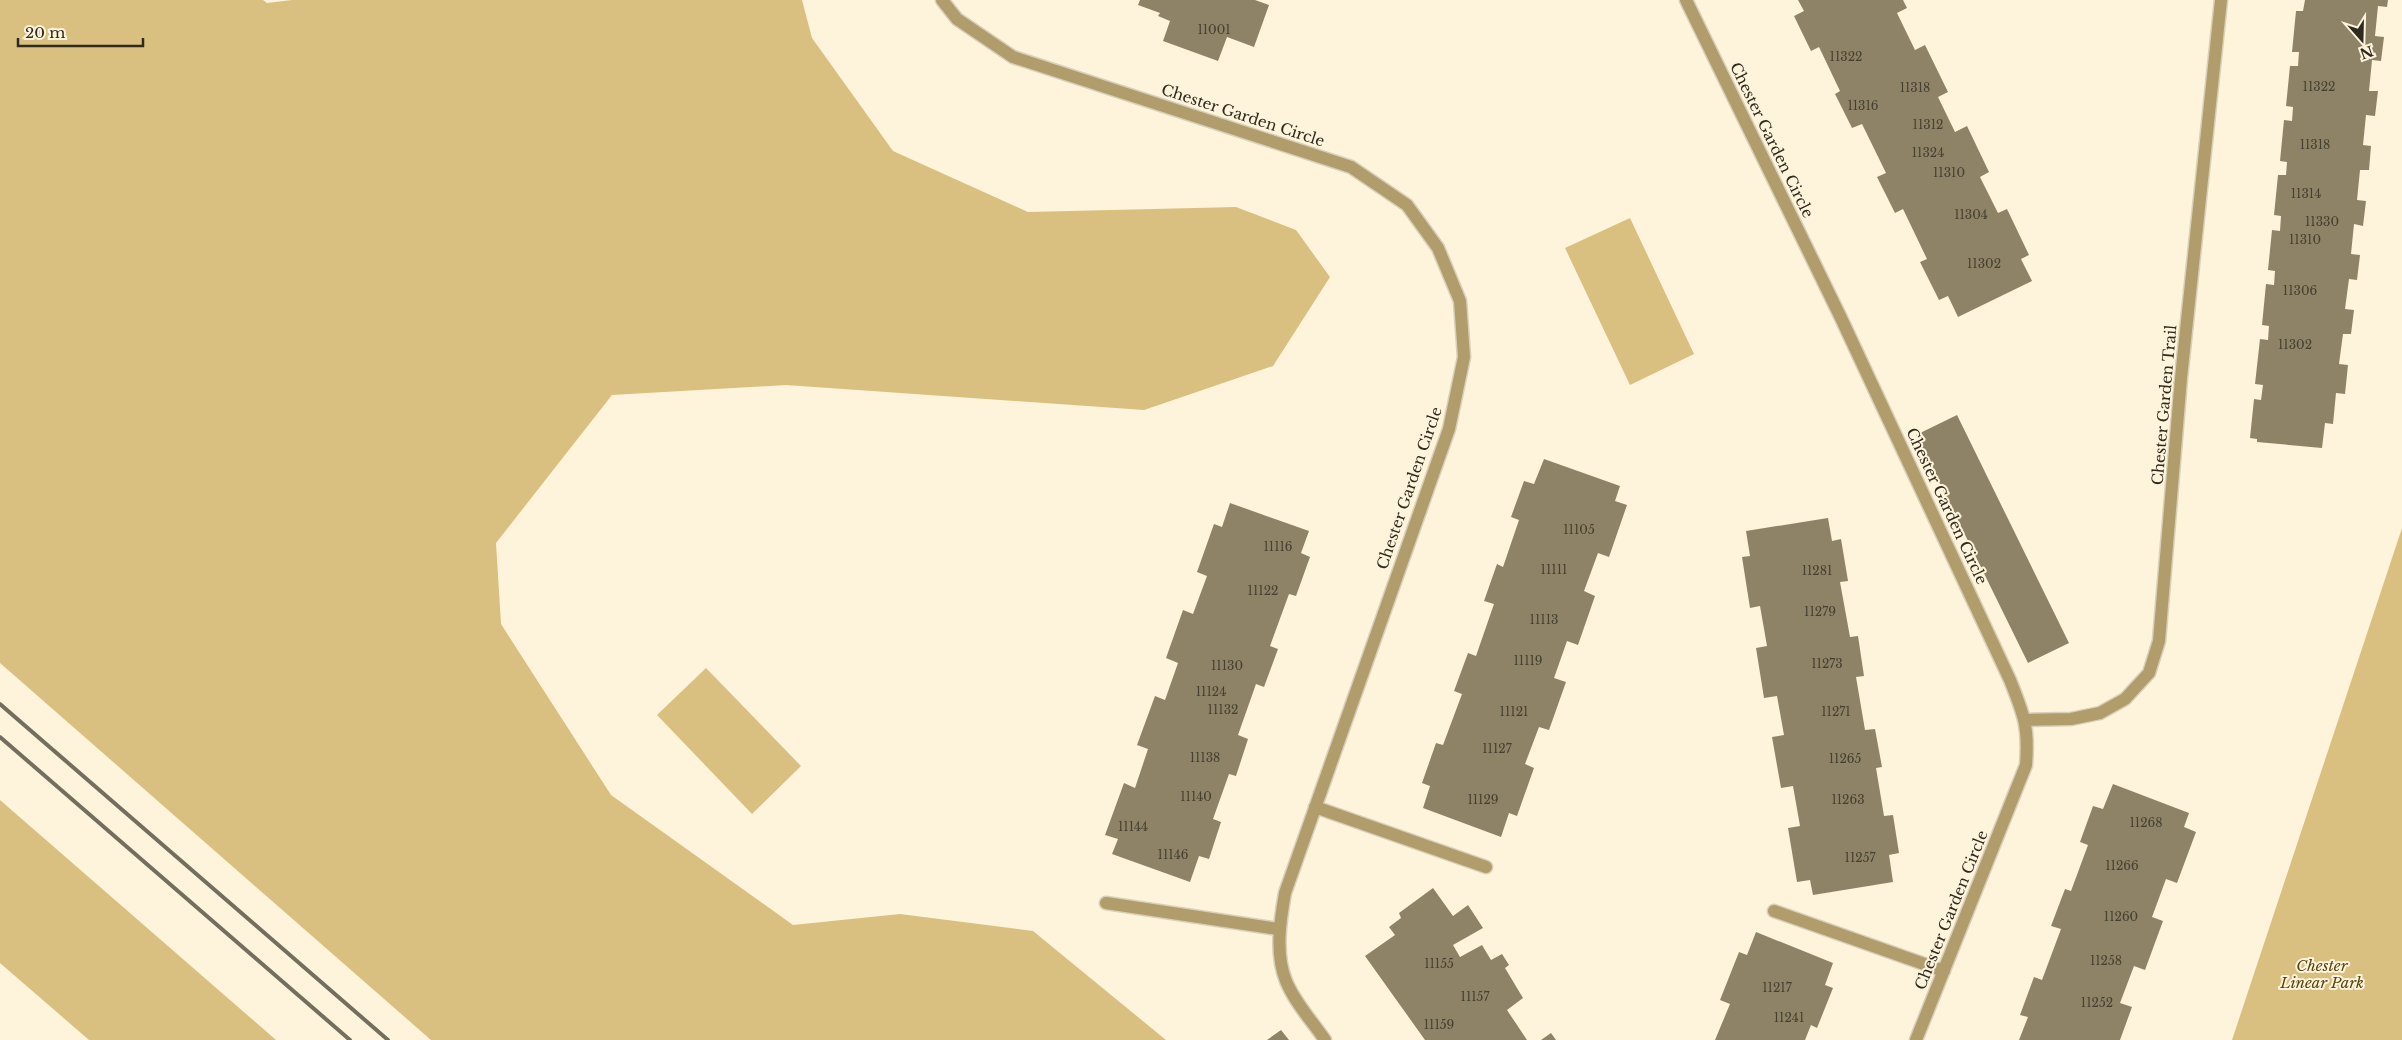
<svg xmlns="http://www.w3.org/2000/svg" width="2402" height="1040" font-family="'Libre Baskerville',serif">
<style>
.green{fill:#d9c080}
.building{fill:#8e8367}
.lines{fill:none;stroke-linecap:round;stroke-linejoin:round}
.minor-casing{stroke:#d9d0ba;stroke-width:15}
.minor{stroke:#b19d6c;stroke-width:12}
.rail{stroke:#746e5e;stroke-width:4}
.labels{text-anchor:middle;dominant-baseline:central;stroke-width:4;stroke-linejoin:round;paint-order:stroke}
.number-label{font-size:12px;fill:#464030}
.street-label{font-size:15px;fill:#2e2a1e;stroke:#fef4dc}
.park-label{font-size:15px;font-style:italic;fill:#57440c;stroke:#fef4dc}
</style>
<rect width="100%" height="100%" fill="#fef4dc"/>
<path class="green" d="M0 0H263L267 3 292 0H802L812 38 893 151 1028 212 1236 207 1296 230 1330 277 1273 366 1144 410 786 385 612 395 496 543 501 624 611 795 793 925 900 914 1033 931 1166 1040H431L0 663Z
M1630 218 1694 354 1630 385 1565 248Z
M2402 528V1040H2232Z
M706 668 801 766 752 814 657 715Z
M0 800 276 1040H89L0 963Z"/>
<path class="building" d="M1140 0H1255L1269 5 1254 47 1227 37 1218 61 1163 41 1170 21 1158 16 1160 13 1138 5Z
M1798 0H1903L1907 8 1897 13 1915 50 1925 45 1948 92 1938 97 1955 132 1967 126 1989 172 1980 177 1998 213 2007 209 2029 255 2021 259 2032 281 1958 317 1948 296 1939 300 1920 262 1927 259 1903 209 1895 213 1877 177 1886 173 1862 124 1852 128 1835 94 1840 91 1819 47 1811 51 1794 16 1804 11Z
M2305 0H2388L2387 7 2378 6 2375 36 2384 37 2381 61 2372 60 2369 91H2378L2375 116 2366 115 2363 145 2371 146 2369 170H2360L2357 200 2366 201 2363 226 2354 224 2351 254 2360 255 2357 280 2349 279 2345 309 2354 310 2351 334H2343L2339 364 2348 365 2345 394 2336 393 2333 424 2325 423 2322 448 2257 442V439L2250 438 2254 399 2261 400 2263 385 2255 384 2260 339 2268 340 2269 326 2262 325 2266 284 2274 285 2275 271 2268 270 2272 230 2280 231 2281 216 2274 215 2278 175H2286L2287 162 2280 161 2284 120 2292 121 2293 107 2286 106 2290 66H2298L2299 52H2292L2296 11H2303Z
M1957 415 2069 643 2028 663 1916 435Z
M1544 459 1620 486 1615 501 1627 505 1609 557 1598 553 1584 591 1595 596 1578 645 1567 641 1554 678 1566 682 1549 730 1539 727 1525 764 1534 768 1517 816 1509 813 1501 837 1423 808 1430 786 1422 783 1436 743 1443 745 1462 694 1454 691 1468 653 1476 656 1494 604 1484 601 1497 564 1503 567 1519 520 1511 517 1524 481 1534 484Z
M1230 503 1309 531 1301 553 1310 557 1296 596 1289 594 1270 646 1278 649 1264 687 1256 684 1238 735 1248 739 1236 776 1229 774 1213 819 1221 822 1209 859 1199 856 1190 882 1112 854 1118 839 1105 835 1124 783 1135 788 1148 749 1137 745 1155 696 1165 700 1178 663 1166 658 1183 610 1193 614 1207 576 1197 572 1214 524 1222 527Z
M1828 518 1832 541 1841 539 1848 581 1840 582 1850 637 1858 636 1864 676 1856 677 1865 730 1875 729 1882 767 1876 768 1884 816 1893 815 1899 853 1889 855 1893 882 1813 895 1810 880 1797 882 1788 828 1800 826 1793 786 1781 788 1772 737 1784 735 1777 696 1764 698 1756 648 1767 646 1760 606 1750 608 1742 557 1750 556 1746 531Z
M2113 784 2189 813 2184 827 2196 832 2177 883 2166 879 2152 917 2163 921 2145 970 2134 966 2120 1003 2132 1007 2120 1040H2019L2028 1017 2020 1015 2034 977 2042 980 2061 929 2051 926 2065 889 2071 891 2088 845 2080 842 2093 806 2103 809Z
M1433 888 1453 916 1468 905 1483 928 1453 945 1460 957 1482 945 1491 960 1502 954 1509 965 1505 968 1523 998 1507 1010 1527 1040H1425L1365 956 1395 935 1389 927 1401 918 1399 913Z
M1756 932 1833 963 1825 985 1833 988 1817 1028 1811 1025 1805 1040H1715L1730 1004 1720 1000 1739 952 1747 955Z
M1281 1030 1289 1040H1267Z
M1551 1033 1556 1040H1541Z"/>
<g class="lines">
<g class="minor-casing">
<path id="minor" d="M942 0 957 19 1013 57 1351 167 1407 205 1438 248 1460 301 1464 357 1449 429 1285 893C1280 921 1275 954 1286 981 1295 1003 1312 1021 1325 1040
M1686 0 1841 318 2010 680C2024 715 2029 727 2026 765L1916 1040
M2026 720 2071 719 2100 713 2125 699 2149 673 2159 641 2181 378 2221 0
M1315 807 1486 867
M1106 903 1278 929
M1774 911 1944 971"/>
</g>
<use href="#minor" class="minor"/>
<path class="rail" d="M0 704 388 1040
M0 737 350 1040"/>
</g>
<g class="labels">
<g class="number-label">
<text x="1214" y="29">11001</text>
<text x="1846" y="56">11322</text>
<text x="2319" y="86">11322</text>
<text x="1915" y="87">11318</text>
<text x="1863" y="105">11316</text>
<text x="1928" y="124">11312</text>
<text x="2315" y="144">11318</text>
<text x="1928" y="152">11324</text>
<text x="1949" y="172">11310</text>
<text x="2306" y="193">11314</text>
<text x="1971" y="214">11304</text>
<text x="2322" y="221">11330</text>
<text x="2305" y="239">11310</text>
<text x="1984" y="263">11302</text>
<text x="2300" y="290">11306</text>
<text x="2295" y="344">11302</text>
<text x="1579" y="529">11105</text>
<text x="1278" y="546">11116</text>
<text x="1554" y="569">11111</text>
<text x="1817" y="570">11281</text>
<text x="1263" y="590">11122</text>
<text x="1820" y="611">11279</text>
<text x="1544" y="619">11113</text>
<text x="1528" y="660">11119</text>
<text x="1827" y="663">11273</text>
<text x="1227" y="665">11130</text>
<text x="1211" y="691">11124</text>
<text x="1223" y="709">11132</text>
<text x="1514" y="711">11121</text>
<text x="1836" y="711">11271</text>
<text x="1497" y="748">11127</text>
<text x="1205" y="757">11138</text>
<text x="1845" y="758">11265</text>
<text x="1196" y="796">11140</text>
<text x="1483" y="799">11129</text>
<text x="1848" y="799">11263</text>
<text x="2146" y="822">11268</text>
<text x="1133" y="826">11144</text>
<text x="1173" y="854">11146</text>
<text x="1860" y="857">11257</text>
<text x="2122" y="865">11266</text>
<text x="2121" y="916">11260</text>
<text x="2106" y="960">11258</text>
<text x="1439" y="963">11155</text>
<text x="1777" y="987">11217</text>
<text x="1475" y="996">11157</text>
<text x="2097" y="1002">11252</text>
<text x="1789" y="1017">11241</text>
<text x="1439" y="1024">11159</text>
</g>
<g class="street-label">
<text transform="translate(1243 115) rotate(18)">Chester Garden Circle</text>
<text transform="translate(1772 140) rotate(64)">Chester Garden Circle</text>
<text transform="translate(2164 405) rotate(-85)">Chester Garden Trail</text>
<text transform="translate(1409 488) rotate(-71)">Chester Garden Circle</text>
<text transform="translate(1947 506) rotate(65)">Chester Garden Circle</text>
<text transform="translate(1951 910) rotate(-68)">Chester Garden Circle</text>
</g>
<g class="park-label">
<text x="2322" y="965">Chester<tspan x="2322" dy="17">Linear Park</tspan></text>
</g>
</g>
<g transform="translate(2362 40) rotate(160)" stroke="#fef4dc" stroke-width="4" paint-order="stroke">
<path d="M0-4L9 19L0 12L-9 19Z" fill="#2e2a1e"/>
<text y="-8" font-size="14" font-weight="bold" text-anchor="middle" fill="#2e2a1e">N</text>
</g>
<path d="M18 38v8h125v-8" fill="none" stroke="#2e2a1e" stroke-width="2.5"/>
<text x="25" y="38" font-size="15" fill="#2e2a1e" stroke="#fef4dc" stroke-width="4" paint-order="stroke">20 m</text>
</svg>
